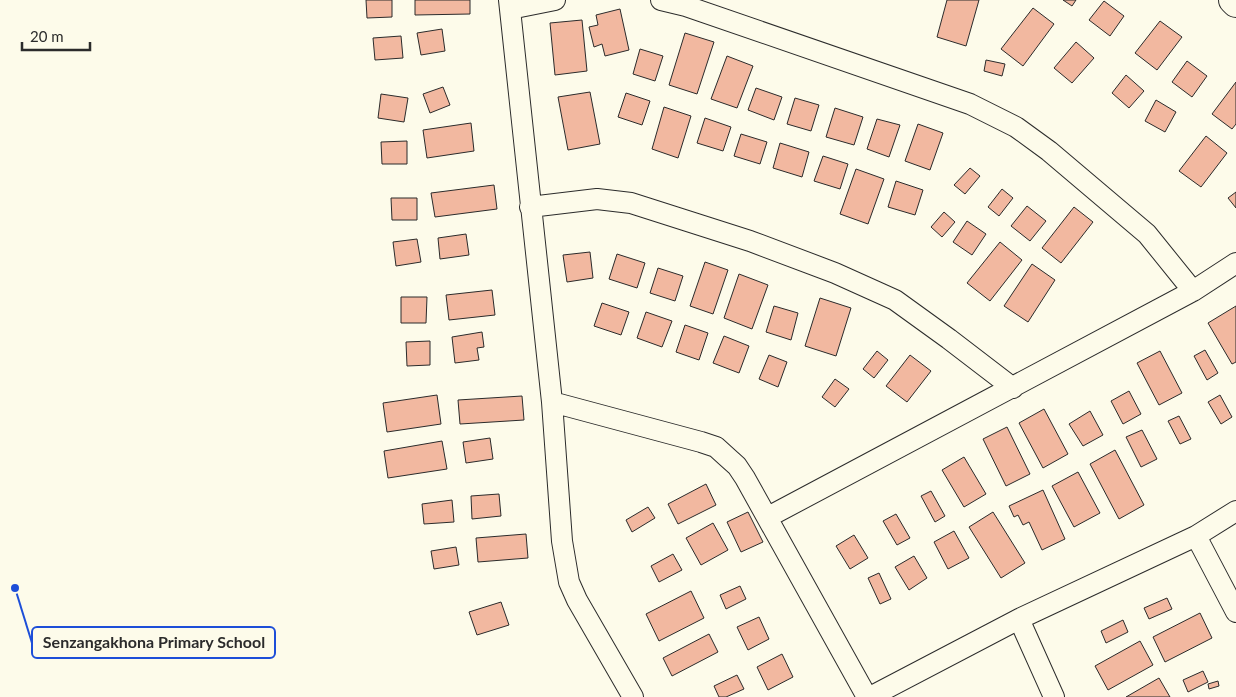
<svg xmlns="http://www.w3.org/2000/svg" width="1236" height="697" font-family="Lato,sans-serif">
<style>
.building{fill:#f2b8a0;stroke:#2b2b2b}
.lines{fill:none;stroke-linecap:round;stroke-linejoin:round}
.street-casing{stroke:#2b2b2b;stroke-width:22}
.secondary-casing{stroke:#2b2b2b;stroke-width:30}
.street{stroke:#fdfbea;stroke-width:20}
.secondary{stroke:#fdfbea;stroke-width:28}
.leader{fill:none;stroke:#1d4ed8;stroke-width:2}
.callout-dot{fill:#1d4ed8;stroke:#fdfbea;stroke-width:2}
.callout{fill:#fdfbea;stroke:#1d4ed8;stroke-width:2}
.callout-label{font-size:16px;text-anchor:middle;font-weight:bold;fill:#2b2b2b}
</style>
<rect width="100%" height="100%" fill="#fdfbea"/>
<path class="building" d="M366 0H392V17L367 18Z
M415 0H470V14L415 15Z
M947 0H979L966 46 937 37Z
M1063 0H1076L1072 6Z
M1104 1 1124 16 1110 36 1089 20Z
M1033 8 1054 24 1023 66 1001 49Z
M620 9 629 50 605 56 602 44 594 47 589 27 598 25 596 15Z
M582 20 587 71 555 75 550 23Z
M1160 21 1182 37 1157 70 1135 53Z
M442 29 445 51 421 55 417 33Z
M685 33 714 42 697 94 669 85Z
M401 36 403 58 375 60 373 38Z
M1076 42 1094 58 1072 83 1054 68Z
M640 49 663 56 655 81 633 74Z
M727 56 753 66 737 108 711 99Z
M986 60 1005 64 1002 76 984 71Z
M1187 61 1207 76 1192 97 1172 82Z
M1126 75 1144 91 1129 108 1112 93Z
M1236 82V124L1232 129 1212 114Z
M443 87 450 105 430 113 423 94Z
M756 88 782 97 774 120 748 110Z
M590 92 600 144 568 150 558 97Z
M626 93 650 101 642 125 618 117Z
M381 94 408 98 404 122 378 118Z
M795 98 819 105 811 131 787 124Z
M1156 100 1176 112 1165 132 1145 121Z
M664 107 691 116 678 158 652 149Z
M835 108 863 117 854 145 826 137Z
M705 118 731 127 723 151 697 143Z
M877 119 900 125 889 157 867 149Z
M471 123 474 151 427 158 423 130Z
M918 124 943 133 930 170 905 161Z
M741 134 767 142 760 164 734 156Z
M1206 136 1227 153 1201 187 1179 171Z
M407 141V164H382L381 142Z
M780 143 809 152 802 177 773 168Z
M823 156 848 164 840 189 814 181Z
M970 168 980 176 965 194 954 185Z
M856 169 884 179 868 224 840 214Z
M896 181 923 190 915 215 888 207Z
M494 185 497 209 435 217 431 193Z
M1002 189 1013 198 999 216 988 207Z
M1236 192V208L1228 198Z
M391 198H417V220H392Z
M1027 206 1046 221 1030 241 1011 226Z
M1074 207 1093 222 1061 263 1042 248Z
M944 212 955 222 942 237 931 227Z
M967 221 986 234 972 255 953 242Z
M466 234 469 255 440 259 438 238Z
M417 239 421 262 396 266 393 242Z
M1000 242 1022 260 990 301 967 283Z
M590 252 593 278 567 282 563 255Z
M617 254 645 263 637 288 609 279Z
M705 262 728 270 713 314 690 306Z
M1032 264 1055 280 1028 322 1004 306Z
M658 268 683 276 675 301 650 293Z
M739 274 768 285 752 329 724 318Z
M492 290 495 315 449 320 446 295Z
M401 297H427L426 323H401Z
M820 298 851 308 836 356 805 346Z
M602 303 629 312 621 335 594 326Z
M774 306 798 313 791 340 766 332Z
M1236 306V362L1232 364 1208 323Z
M646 312 672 321 662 347 637 338Z
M685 325 708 333 699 360 676 352Z
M482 332 484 347 477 348 479 360 455 363 452 337Z
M724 336 749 346 739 373 713 363Z
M430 341V365L407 366 406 342Z
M1205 350 1218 373 1207 380 1194 356Z
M877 351 888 360 874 378 863 369Z
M1160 351 1182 393 1159 405 1137 363Z
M769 355 787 362 778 387 759 379Z
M910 355 931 371 907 402 886 386Z
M835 379 849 389 835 407 822 397Z
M1129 391 1141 414 1123 424 1111 401Z
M437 395 441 424 387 432 383 403Z
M1220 395 1232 417 1221 424 1208 402Z
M522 396 524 420 460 424 458 400Z
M1044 409 1068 454 1043 468 1019 423Z
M1090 411 1103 435 1083 446 1069 424Z
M1179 416 1191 439 1180 444 1168 421Z
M1007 427 1030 474 1006 486 983 439Z
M1142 430 1157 459 1141 467 1126 437Z
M490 438 493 459 466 463 463 442Z
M442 441 447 469 388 478 384 451Z
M1115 450 1144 505 1119 519 1090 464Z
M964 457 986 494 964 507 942 470Z
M1078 472 1100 513 1074 527 1052 486Z
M706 484 716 505 678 524 668 504Z
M1043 490 1065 539 1042 550 1029 522 1023 525 1018 515 1014 517 1009 506Z
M931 491 945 516 935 522 921 496Z
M499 494 501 516 472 519 471 496Z
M452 500 454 522 424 524 422 504Z
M648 507 655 518 632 532 626 520Z
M748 512 763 542 741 552 727 522Z
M993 512 1025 563 1001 578 969 527Z
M896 514 910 538 897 545 883 521Z
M713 523 728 550 701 565 686 538Z
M954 531 969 558 948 569 934 542Z
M526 534 528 558 478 562 476 538Z
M854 535 868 558 850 569 836 546Z
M456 547 459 565 434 569 431 551Z
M673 554 682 570 659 582 651 566Z
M914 556 927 578 909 590 895 567Z
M879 573 891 599 880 604 868 578Z
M740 586 746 599 726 609 720 595Z
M691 591 704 618 659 641 646 614Z
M1167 598 1172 609 1149 619 1144 608Z
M501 602 509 625 477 635 469 612Z
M1200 613 1212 638 1165 662 1153 637Z
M759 617 769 639 748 650 737 627Z
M1123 620 1128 632 1106 643 1101 631Z
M709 634 718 652 672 676 663 658Z
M1140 641 1153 665 1108 690 1095 666Z
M782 654 793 677 768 690 757 667Z
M1203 671 1208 682 1188 692 1183 680Z
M737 675 744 689 726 697H719L714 686Z
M1159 678 1170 697H1126Z
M1218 681 1219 686 1209 689 1208 684Z"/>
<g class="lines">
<g class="street-casing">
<path id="street" d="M509 0 552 402 562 541 569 582 577 600 633 697
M661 0 686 6 970 104 1016 127 1049 151 1147 234 1193 291
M510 9 555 0
M530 207 597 199 631 203 750 241 835 273 895 300 949 339 1013 388
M552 402 701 442 716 447 727 457 737 466 745 478 867 697
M768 517 1193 291 1236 263
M1196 536 1236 612
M1019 619 1054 697
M870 697 1019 619 1196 536 1236 511"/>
</g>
<g class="secondary-casing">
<path id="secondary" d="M1233 0 1236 3"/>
</g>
<use href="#street" class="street"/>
<use href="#secondary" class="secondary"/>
</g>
<path class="leader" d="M15 588L32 643"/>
<circle class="callout-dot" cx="15" cy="588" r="5"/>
<rect class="callout" x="32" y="627" width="243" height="31" rx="5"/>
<g class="callout-label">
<text x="154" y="648">Senzangakhona Primary School</text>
</g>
<path d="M22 42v8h68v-8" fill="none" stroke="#2b2b2b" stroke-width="2.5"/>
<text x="30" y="42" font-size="15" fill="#2b2b2b" stroke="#fdfbea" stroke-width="4" paint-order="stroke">20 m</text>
</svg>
